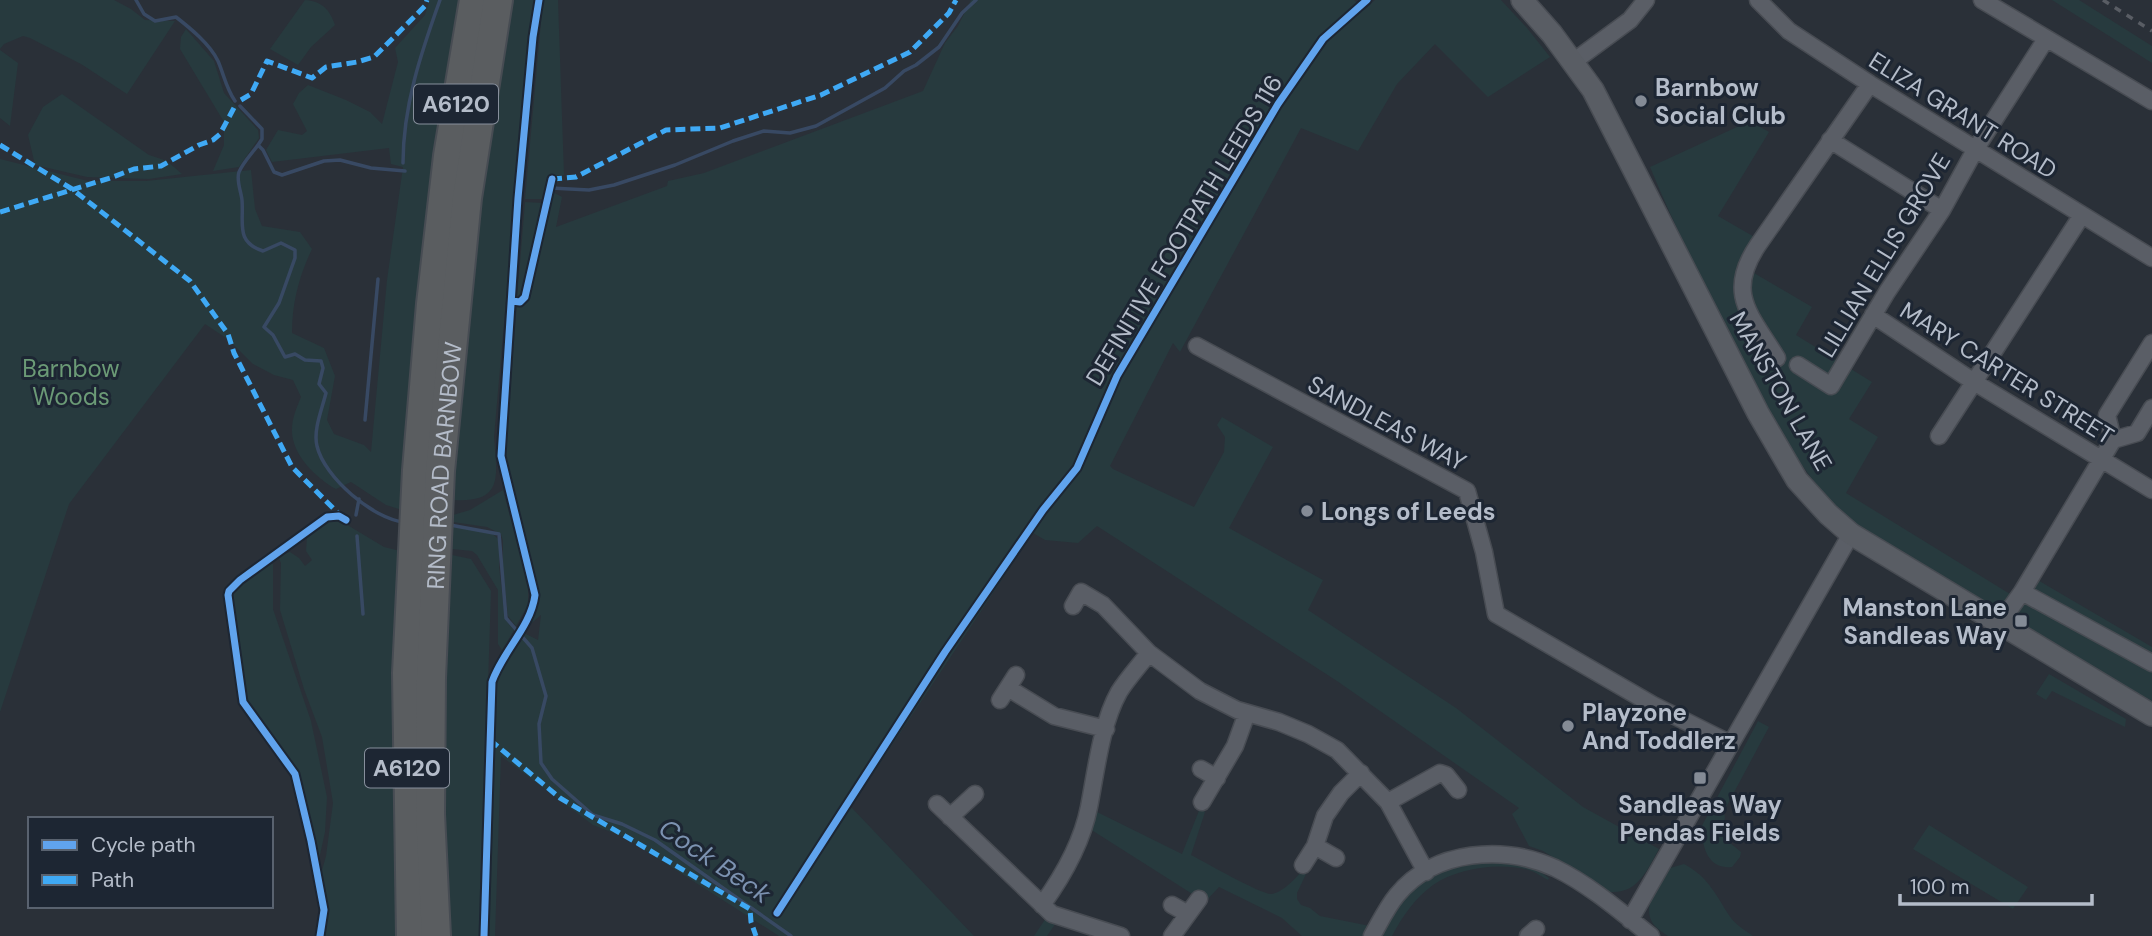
<svg xmlns="http://www.w3.org/2000/svg" width="2152" height="936" font-family="'DM Sans',sans-serif">
<style>
.green{fill:#273a3e}
.lines{fill:none;stroke-linecap:round;stroke-linejoin:round}
.stream{stroke:#384963;stroke-width:3.5}
.street-casing{stroke:#484c53;stroke-width:19}
.secondary-casing{stroke:#484c53;stroke-width:24}
.highway-casing{stroke:#474c53;stroke-width:32}
.street{stroke:#5a5e66;stroke-width:16}
.secondary{stroke:#595d64;stroke-width:21}
.highway{stroke:#5a5d60;stroke-width:28}
.rail{stroke:#595d64;stroke-width:3.5;stroke-dasharray:7 7;stroke-linecap:butt}
.quiet{stroke:#3fa9f5;stroke-width:5;stroke-dasharray:10 5;stroke-linecap:butt}
.cycleway-casing{stroke:#1d2633;stroke-width:11}
.cycleway{stroke:#60a3ed;stroke-width:7}
.poi-dot{fill:#848b96;stroke:#1d2633;stroke-width:2.5}
.labels{text-anchor:middle;dominant-baseline:central;stroke-width:6;stroke-linejoin:round;paint-order:stroke}
.shield{fill:#1d2633;stroke:#878f9c;stroke-width:2}
.shield-label{font-size:23px;font-weight:bold;fill:#b4bcc9}
.poi-label{font-size:24px;font-weight:bold;fill:#b4bcc9;stroke:#1d2633;text-anchor:start}
.street-label{font-size:24px;fill:#b4bcc9;stroke:#1d2633}
.park-label{font-size:24px;fill:#6b9a76;stroke:#1d2633}
.water-label{font-size:26px;font-style:italic;fill:#7c92b1;stroke:#1d2633}
</style>
<rect width="100%" height="100%" fill="#2a3038"/>
<path class="green" d="M0 0H114L131 9 145 20 175 21 127 94 81 64 30 38 23 36 4 44 0 49Z
M305 0C322 1 330 10 335 25L311 47 298 65 270 49Z
M430 0H467L402 510 386 505 351 482 336 489C316 478 291 454 292 429 292 418 297 407 301 397L293 380 274 375 253 364 229 340 205 324 69 504 0 712V159L88 181H146L251 170 255 209 262 226 300 232 312 249C299 276 292 303 292 333L324 348 335 376 327 420 334 434 364 445 371 452 387 280 403 167 391 164 389 148 272 162 266 150 278 130 302 135 307 131 293 104 299 93 308 85 346 100 370 112 382 124 398 62 395 48 425 15Z
M505 0H535L526 71 494 437C497 476 504 503 454 500L455 472 448 471Z
M543 0H558L564 175 552 176 547 179 542 199H525Z
M971 0H1354L1364 10 1375 0H1501L1527 28 1550 57 1488 97 1435 44 1397 84 1358 151 1301 128 1180 352 1173 343 1110 466 1113 469 1194 507 1224 452 1225 437 1217 425 1222 417 1273 447 1229 528 1323 580 1308 610 1456 708 1583 807 1659 849C1647 870 1638 894 1610 892L1543 851 1529 846 1512 814 1519 808 1337 681 1097 526 1078 543 1045 540 1033 533 851 807 974 936H779L626 838 593 825 501 756 495 936H488L496 687 501 669 524 633 538 640 541 615 527 627 536 614 538 591 505 456 517 303 523 302 527 296 551 191 562 197 556 227 667 186 668 181 704 173 923 91 945 43 958 26Z
M2052 0H2079L2152 46V63Z
M186 29 214 61 224 93 258 130 259 138 239 167 213 171 224 145V122L180 49 181 37Z
M0 50 18 63 10 126 0 118Z
M62 94 149 155 167 161 182 174 149 179 87 177 35 165 28 135 43 107Z
M1750 121 1769 132 1718 216 1758 239 1742 266 1812 307 1796 335 1872 382 1849 419 1878 437 1846 493 2010 594 2024 572 2152 647V701L2071 656 1871 537C1854 523 1835 508 1821 490 1781 442 1755 385 1727 330 1700 276 1673 223 1650 167Z
M525 202 543 203 523 296 517 300Z
M503 490 528 584V605L516 626 508 616 503 570V541L501 534 487 527 453 522V515L470 510Z
M331 519 339 520 384 547 400 551 407 936H323L328 914 321 874 326 856 333 803 322 737 304 689 280 610 281 563 278 556 290 552 299 558 305 566 312 560 306 551 307 537 322 523Z
M453 527 492 533 499 540V567L505 619 514 630 502 650 498 644V590L477 555 472 551 452 549Z
M452 555 471 559 491 591 480 936H444V601H450Z
M269 563 273 564V609L311 721 327 797 325 832 318 864 296 771 247 705 245 696 232 594 239 584Z
M2049 674 2126 719 2125 727 2052 691 2046 700 2036 694Z
M1758 721 1769 727 1724 811 1725 818 1719 834 1741 852 1740 857 1732 867C1711 869 1704 853 1702 835H1697Z
M1200 808 1205 812 1191 855C1205 862 1260 894 1271 894 1282 893 1295 879 1301 872L1306 874 1297 893V899L1301 905 1310 908 1320 916 1370 926 1366 936H1302L1282 918 1219 887 1205 902 1090 829 1095 811 1182 854Z
M1929 825 2028 887 2013 909 1913 849Z
M1480 858 1532 866 1549 878 1548 880C1542 877 1536 872 1529 870 1500 862 1457 868 1433 885 1415 898 1402 917 1392 936H1378C1392 912 1406 886 1432 874 1447 867 1464 863 1480 858Z
M1684 864C1709 877 1716 896 1731 918 1736 925 1746 931 1753 936H1668C1662 932 1654 927 1651 920 1643 903 1662 881 1670 868Z
M1050 912 1060 917 1047 936H1034Z"/>
<g class="lines">
<path class="stream" d="M136 0 144 14 155 21 176 17C190 28 210 44 218 61 224 75 226 88 235 101
M240 106 262 129V139C255 151 245 159 239 172 236 180 241 191 242 200 244 223 235 242 263 251L281 243 295 250V258L279 303 264 327 273 335 285 357 295 354 305 360 321 361 323 368 319 384 326 393C322 409 313 430 317 446 324 477 373 519 404 522
M259 146 263 150 274 172 282 175 324 161 340 160 371 168 405 171
M403 163C403 106 421 53 440 0
M551 188 589 190 614 185 675 165 733 141 764 131 790 133 816 126 885 88 904 71 916 65 939 47 962 13 976 0
M365 420 378 279
M356 515 359 499
M450 525 499 534 506 618 532 648 546 696 539 724 541 763 552 779 593 815 622 824 655 840 791 936
M357 536 363 614"/>
<g class="street-casing">
<path id="street" d="M1758 0 1789 31 1870 84 2152 258
M1982 0 2152 101
M1573 62 1630 20 1646 0
M1830 140 1942 210
M1873 315 1974 382 2152 490
M1197 346 1467 491 1484 552 1496 614 1653 705 1731 744
M1777 358C1751 315 1725 294 1758 245L1870 84
M1798 365 1831 386 1887 292 1942 210 1975 150 2046 39
M1939 436 2082 215
M2113 440 2107 415 2152 343
M2022 592 2152 663
M1073 606 1081 592 1103 605 1149 653 1200 691 1237 710 1279 722 1308 734 1337 750 1388 802 1426 872
M2000 623 2022 592 2113 440 2137 433 2152 408
M1008 688 1054 716 1106 729
M1000 700 1016 675
M1201 769 1217 778
M1202 802 1235 746 1247 713
M1388 802 1440 773 1446 775 1458 790
M937 804 1052 914 1121 936
M950 817 975 794
M1315 846 1336 858
M1303 865 1315 846 1325 816 1341 793 1361 773
M1042 905C1063 876 1082 843 1089 807 1096 772 1101 724 1119 692 1127 679 1139 666 1149 653
M1172 905 1188 914
M1630 920 1851 534
M1172 936 1199 899
M1372 936C1380 922 1387 907 1397 895 1435 849 1504 845 1555 868 1590 885 1621 912 1651 936
M1528 936 1536 929"/>
</g>
<g class="secondary-casing">
<path id="secondary" d="M1522 0 1552 34 1593 90 1758 413 1797 480 1828 514 1851 534 2152 715"/>
</g>
<g class="highway-casing">
<g id="highway">
<path d="M411 936 407 673 417 470 431 304 448 156 474 0"/>
<path id="s1" d="M436 936 430 814 431 678 440 471 467 198 498 0"/>
</g>
</g>
<use href="#street" class="street"/>
<use href="#secondary" class="secondary"/>
<use href="#highway" class="highway"/>
<path class="rail" d="M2103 0 2152 31"/>
<path class="quiet" d="M241 100 251 94 267 61 312 78 326 67 357 62 374 57 425 6 427 0
M0 145 72 189 190 281 228 334 234 353 292 467 342 517
M552 179 576 177 666 130 720 128 821 95 910 52 949 13 956 0
M0 212 110 178 134 169 161 166 199 145 213 140 220 134 235 106
M490 740 560 798 750 909 751 922 756 936"/>
<g class="cycleway-casing">
<path id="cycleway" d="M512 301 520 302 525 297 552 179
M777 913 945 652 1043 510 1077 468 1117 376 1278 104 1323 39 1367 0
M320 936 324 910 311 841 295 774 243 702 228 595 229 591 240 580 327 517 339 516 346 520
M484 936 492 682C502 652 531 627 535 595L501 456 518 198 533 37 539 0"/>
</g>
<use href="#cycleway" class="cycleway"/>
</g>
<g class="poi-dot">
<circle cx="1641" cy="101" r="7"/>
<circle cx="1307" cy="511" r="7"/>
<rect x="2014" y="614" width="14" height="14" rx="3.5"/>
<circle cx="1568" cy="726" r="7"/>
<rect x="1693" y="771" width="14" height="14" rx="3.5"/>
</g>
<g class="labels">
<g class="shield">
<rect x="414" y="84.5" width="84" height="39" rx="5"/>
<rect x="365" y="748.5" width="84" height="39" rx="5"/>
</g>
<g class="shield-label">
<text x="456" y="104">A6120</text>
<text x="407" y="768">A6120</text>
</g>
<g class="poi-label">
<text x="1655" y="87">Barnbow<tspan x="1655" dy="28">Social Club</tspan></text>
<text x="1321" y="511">Longs of Leeds</text>
<text x="2007" y="607" text-anchor="end">Manston Lane<tspan x="2007" dy="28">Sandleas Way</tspan></text>
<text x="1582" y="712">Playzone<tspan x="1582" dy="28">And Toddlerz</tspan></text>
<text x="1700" y="804" text-anchor="middle">Sandleas Way<tspan x="1700" dy="28">Pendas Fields</tspan></text>
</g>
<g class="street-label">
<text transform="translate(1963 115) rotate(32)">ELIZA GRANT ROAD</text>
<text transform="translate(1184 230) rotate(-59)">DEFINITIVE FOOTPATH LEEDS 116</text>
<text transform="translate(1884 255) rotate(-59)">LILLIAN ELLIS GROVE</text>
<text transform="translate(2007 373) rotate(32)">MARY CARTER STREET</text>
<text transform="translate(1781 391) rotate(60)">MANSTON LANE</text>
<text transform="translate(1387 423) rotate(28)">SANDLEAS WAY</text>
<text stroke="none"><textPath href="#s1" startOffset="471">RING ROAD BARNBOW</textPath></text>
</g>
<g class="park-label">
<text x="71" y="368">Barnbow<tspan x="71" dy="28">Woods</tspan></text>
</g>
<g class="water-label">
<text transform="translate(715 861) rotate(34)">Cock Beck</text>
</g>
</g>
<rect x="28" y="817" width="245" height="91" fill="#1d2633" stroke="#59626f" stroke-width="2"/>
<rect x="42" y="840" width="35" height="10" fill="#60a3ed" stroke="#59626f" stroke-width="2"/>
<text x="91" y="852" font-size="21" fill="#b4bcc9">Cycle path</text>
<rect x="42" y="875" width="35" height="10" fill="#3fa9f5" stroke="#59626f" stroke-width="2"/>
<text x="91" y="887" font-size="21" fill="#b4bcc9">Path</text>
<path d="M1900 894v10h192v-10" fill="none" stroke="#b4bcc9" stroke-width="3.5"/>
<text x="1910" y="894" font-size="21" fill="#b4bcc9" stroke="#1d2633" stroke-width="5" paint-order="stroke">100 m</text>
</svg>
